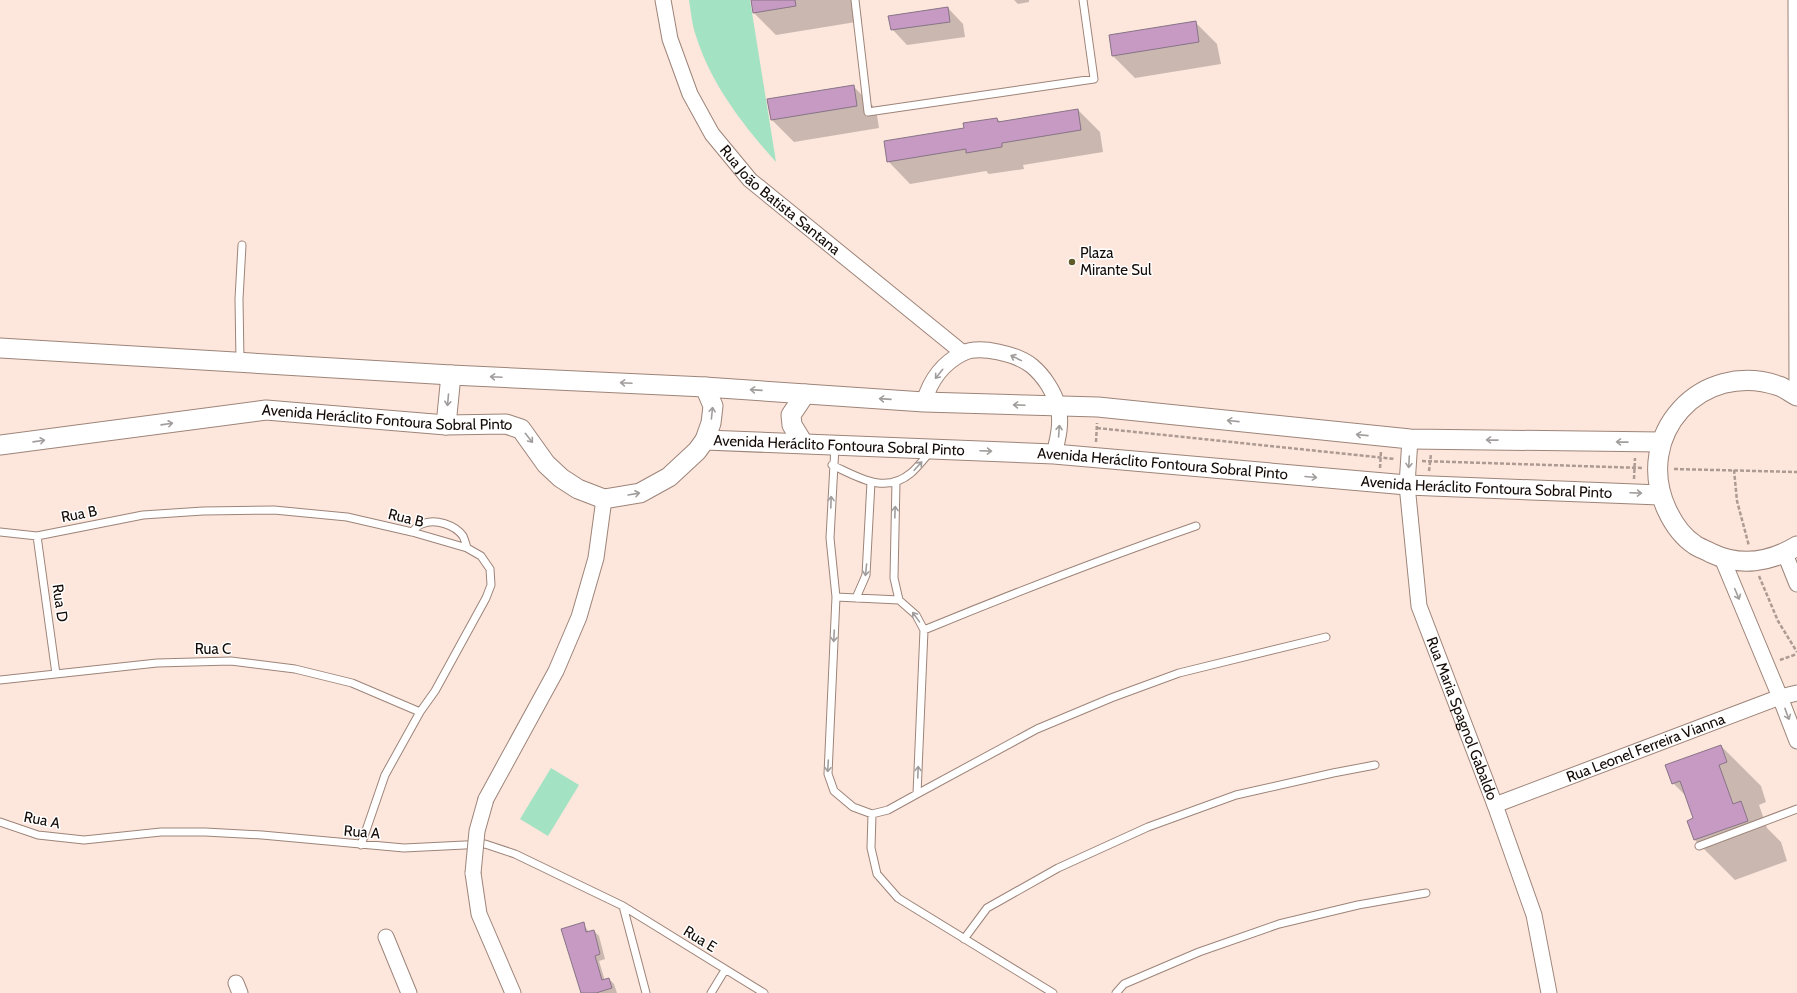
<svg xmlns="http://www.w3.org/2000/svg" width="1797" height="993" font-family="Cabin,sans-serif">
<style>
.green{fill:#a3e2c2}
.shadow{fill:#0003}
.building{fill:#c79ac4;stroke:#877486}
.lines{fill:none;stroke-linecap:round;stroke-linejoin:round}
.service-casing{stroke:#9d8479;stroke-width:9}
.minor-casing{stroke:#9d8479;stroke-width:17}
.tertiary-casing{stroke:#9d8479;stroke-width:21}
.path{stroke:#ad9b93;stroke-width:2.5;stroke-dasharray:4 2;stroke-linecap:butt}
.service{stroke:#fff;stroke-width:7}
.minor{stroke:#fff;stroke-width:15}
.tertiary{stroke:#fff;stroke-width:19}
.minor-bridge-casing{stroke:#9d8479;stroke-width:17;stroke-linecap:butt}
.minor-bridge{stroke:#fff;stroke-width:15}
.oneway{stroke:#a19d9c}
.poi-dot{fill:#615b27;stroke:#fff;stroke-width:1.5}
.labels{text-anchor:middle;dominant-baseline:central;stroke-width:3;stroke-linejoin:round;paint-order:stroke}
.street-label{font-size:15px;fill:#140b07;stroke:#fff}
.poi-label{font-size:15px;fill:#140b07;stroke:#fff;text-anchor:start}
</style>
<rect width="100%" height="100%" fill="#fde6dc"/>
<path class="green" d="M689 0H750L776 162C743 125 711 84 696 36 692 25 691 12 689 0Z
M551 768 579 785 548 836 520 819Z"/>
<path class="shadow" d="M752 0H857L862 21 776 35 754 13Z
M1014 0H1029V2L1018 4Z
M948 8 963 24 965 37 907 45 892 29Z
M1195 22 1217 44 1221 64 1135 78 1113 56Z
M853 86 876 109 879 128 794 142 772 120 768 100Z
M1078 110 1100 132 1103 152 1023 165 1024 169 989 174 986 171 910 184 888 161 965 129 997 119 1001 122Z
M1721 746 1761 786 1766 802 1759 805 1767 828 1781 842 1787 861 1735 880 1695 840 1688 821 1695 819 1687 797 1673 783Z
M583 924 589 932 594 931 599 936 605 959 599 961 605 981 609 979 614 984 617 993H582Z"/>
<path class="building" d="M751 0H795L796 6 753 13Z
M948 7 950 22 891 30 888 16Z
M1196 21 1199 42 1112 56 1109 35Z
M854 85 857 106 771 120 767 99Z
M1078 109 1081 130 1002 143V147L966 153V149L887 162 884 141 964 128 963 123 997 118 998 122Z
M1721 745 1727 762 1719 765 1733 804 1741 801 1748 821 1694 840 1687 821 1693 818 1680 781 1672 784 1665 765Z
M584 922 586 932 594 930 600 954 595 956 602 980 609 978 612 988 596 993H581L561 929Z"/>
<g class="lines">
<g class="service-casing">
<path id="service" d="M855 0 868 112 1094 79 1083 0
M240 361 239 299 242 245
M835 446 830 538 836 597 828 774 834 791 853 807 872 814 888 810 917 794 924 630 916 615 899 600 836 597
M832 465C858 477 885 495 911 473 918 467 924 459 930 452
M896 482 894 578 899 600
M0 532 37 536 143 515 203 511 274 510 347 517 412 532 467 548 481 556 490 569 491 585 486 598 435 691 420 712 385 775 361 845
M412 532C414 530 418 525 422 524 435 518 455 525 463 536 465 540 466 545 467 548
M37 536 56 674
M856 598 866 575 871 482
M924 630C1014 593 1104 558 1196 526
M0 680 157 663 231 661 295 669 352 683 420 712
M917 794 1037 729 1111 698 1179 673 1326 637
M872 814 871 848 877 874 898 898 1053 993
M0 822 38 835 84 840 161 832H205L262 835 404 848 485 844 515 854 623 906 764 993
M1699 846 1797 809
M623 906 646 993
M964 939 987 908 1058 868 1148 827 1236 795 1333 773 1375 765
M711 993 725 970
M1116 993 1124 984 1199 952 1279 924 1358 905 1426 893"/>
</g>
<g class="minor-casing">
<g id="minor">
<path id="s1" d="M663 0 670 39 690 94 712 134 750 180 963 353"/>
<path d="M1796 0 1797 396"/>
<path d="M924 402C930 381 943 363 963 353 980 345 1017 354 1032 366 1044 376 1054 392 1058 406 1062 422 1058 439 1054 454"/>
<path id="s2" d="M1410 439 1407 485 1419 606 1495 805 1534 915 1549 993"/>
<path d="M1785 554 1797 584"/>
<path d="M1722 558 1780 697 1797 741"/>
<path d="M486 799 556 671 579 617 596 558 604 499"/>
<path id="s3" d="M1495 805 1780 697 1797 693"/>
<path d="M473 873 479 914 513 993"/>
<path d="M386 937 409 993"/>
<path d="M236 983 240 993"/>
</g>
</g>
<g class="tertiary-casing">
<g id="tertiary">
<path d="M0 348 451 375 705 387 924 402 1098 407 1410 439 1661 442"/>
<path d="M1797 396C1791 393 1785 388 1779 386 1701 359 1632 435 1667 510 1673 523 1683 537 1695 545 1699 548 1706 550 1711 553 1740 567 1770 562 1797 546"/>
<path d="M446 425 451 375"/>
<path d="M705 440 711 423 713 406 705 387"/>
<path d="M803 443 792 425 791 415 805 394"/>
<path id="s4" d="M0 445 266 410 446 425 506 424 521 429 546 464 561 478 578 489 604 499 640 493 669 477 697 451 705 440 1054 454 1407 485 1660 495"/>
</g>
</g>
<path class="path" d="M1097 428 1395 459
M1096 442 1097 423
M1422 461 1643 468
M1380 468 1381 451
M1674 469 1797 472
M1734 470 1737 501 1749 546
M1429 471 1431 454
M1634 479 1635 458
M1759 576 1778 621 1797 652
M1780 660 1797 654"/>
<use href="#service" class="service"/>
<use href="#minor" class="minor"/>
<use href="#tertiary" class="tertiary"/>
<g class="minor-bridge-casing">
<path id="minor-bridge" d="M473 873 477 831 486 799"/>
</g>
<use href="#minor-bridge" class="minor-bridge"/>
</g>
<defs><path id="oneway-shaft" d="M-6 0H5M1.5-3L5.5 0L1.5 3" fill="none" stroke-width="1.6" stroke-linecap="round" stroke-linejoin="round"/></defs>
<g class="oneway">
<use href="#oneway-shaft" transform="translate(1016 358) rotate(-154)"/>
<use href="#oneway-shaft" transform="translate(939 374) rotate(129)"/>
<use href="#oneway-shaft" transform="translate(496 377) rotate(-177)"/>
<use href="#oneway-shaft" transform="translate(626 383) rotate(-177)"/>
<use href="#oneway-shaft" transform="translate(756 390) rotate(-176)"/>
<use href="#oneway-shaft" transform="translate(885 399) rotate(-176)"/>
<use href="#oneway-shaft" transform="translate(448 400) rotate(95)"/>
<use href="#oneway-shaft" transform="translate(1019 405) rotate(-178)"/>
<use href="#oneway-shaft" transform="translate(712 413) rotate(-84)"/>
<use href="#oneway-shaft" transform="translate(1233 421) rotate(-174)"/>
<use href="#oneway-shaft" transform="translate(167 424) rotate(-8)"/>
<use href="#oneway-shaft" transform="translate(1059 431) rotate(-86)"/>
<use href="#oneway-shaft" transform="translate(1362 435) rotate(-174)"/>
<use href="#oneway-shaft" transform="translate(529 438) rotate(52)"/>
<use href="#oneway-shaft" transform="translate(1492 440) rotate(-179)"/>
<use href="#oneway-shaft" transform="translate(39 441) rotate(-8)"/>
<use href="#oneway-shaft" transform="translate(1622 442) rotate(-179)"/>
<use href="#oneway-shaft" transform="translate(986 451) rotate(2)"/>
<use href="#oneway-shaft" transform="translate(1409 462) rotate(93)"/>
<use href="#oneway-shaft" transform="translate(918 466) rotate(-48)"/>
<use href="#oneway-shaft" transform="translate(1311 477) rotate(5)"/>
<use href="#oneway-shaft" transform="translate(1636 493) rotate(2)"/>
<use href="#oneway-shaft" transform="translate(634 494) rotate(-10)"/>
<use href="#oneway-shaft" transform="translate(831 502) rotate(-88)"/>
<use href="#oneway-shaft" transform="translate(895 512) rotate(-88)"/>
<use href="#oneway-shaft" transform="translate(866 570) rotate(96)"/>
<use href="#oneway-shaft" transform="translate(1737 594) rotate(67)"/>
<use href="#oneway-shaft" transform="translate(916 617) rotate(-126)"/>
<use href="#oneway-shaft" transform="translate(834 636) rotate(93)"/>
<use href="#oneway-shaft" transform="translate(1787 714) rotate(70)"/>
<use href="#oneway-shaft" transform="translate(828 766) rotate(93)"/>
<use href="#oneway-shaft" transform="translate(918 772) rotate(-88)"/>
</g>
<circle class="poi-dot" cx="1072" cy="262" r="4"/>
<g class="labels">
<g class="street-label">
<text stroke="none"><textPath href="#s1" startOffset="239">Rua João Batista Santana</textPath></text>
<text stroke="none"><textPath href="#s4" startOffset="390">Avenida Heráclito Fontoura Sobral Pinto</textPath></text>
<text stroke="none"><textPath href="#s4" startOffset="892">Avenida Heráclito Fontoura Sobral Pinto</textPath></text>
<text stroke="none"><textPath href="#s4" startOffset="1216">Avenida Heráclito Fontoura Sobral Pinto</textPath></text>
<text stroke="none"><textPath href="#s4" startOffset="1541">Avenida Heráclito Fontoura Sobral Pinto</textPath></text>
<text transform="translate(79 514) rotate(-11)">Rua B</text>
<text transform="translate(406 518) rotate(14)">Rua B</text>
<text transform="translate(60 603) rotate(82)">Rua D</text>
<text x="213" y="649">Rua C</text>
<text stroke="none"><textPath href="#s2" startOffset="288">Rua Maria Spagnol Gabaldo</textPath></text>
<text stroke="none"><textPath href="#s3" startOffset="161">Rua Leonel Ferreira Vianna</textPath></text>
<text transform="translate(42 820) rotate(11)">Rua A</text>
<text transform="translate(362 832) rotate(5)">Rua A</text>
<text transform="translate(700 939) rotate(32)">Rua E</text>
</g>
<g class="poi-label">
<text x="1080" y="253">Plaza<tspan x="1080" dy="17">Mirante Sul</tspan></text>
</g>
</g>
</svg>
